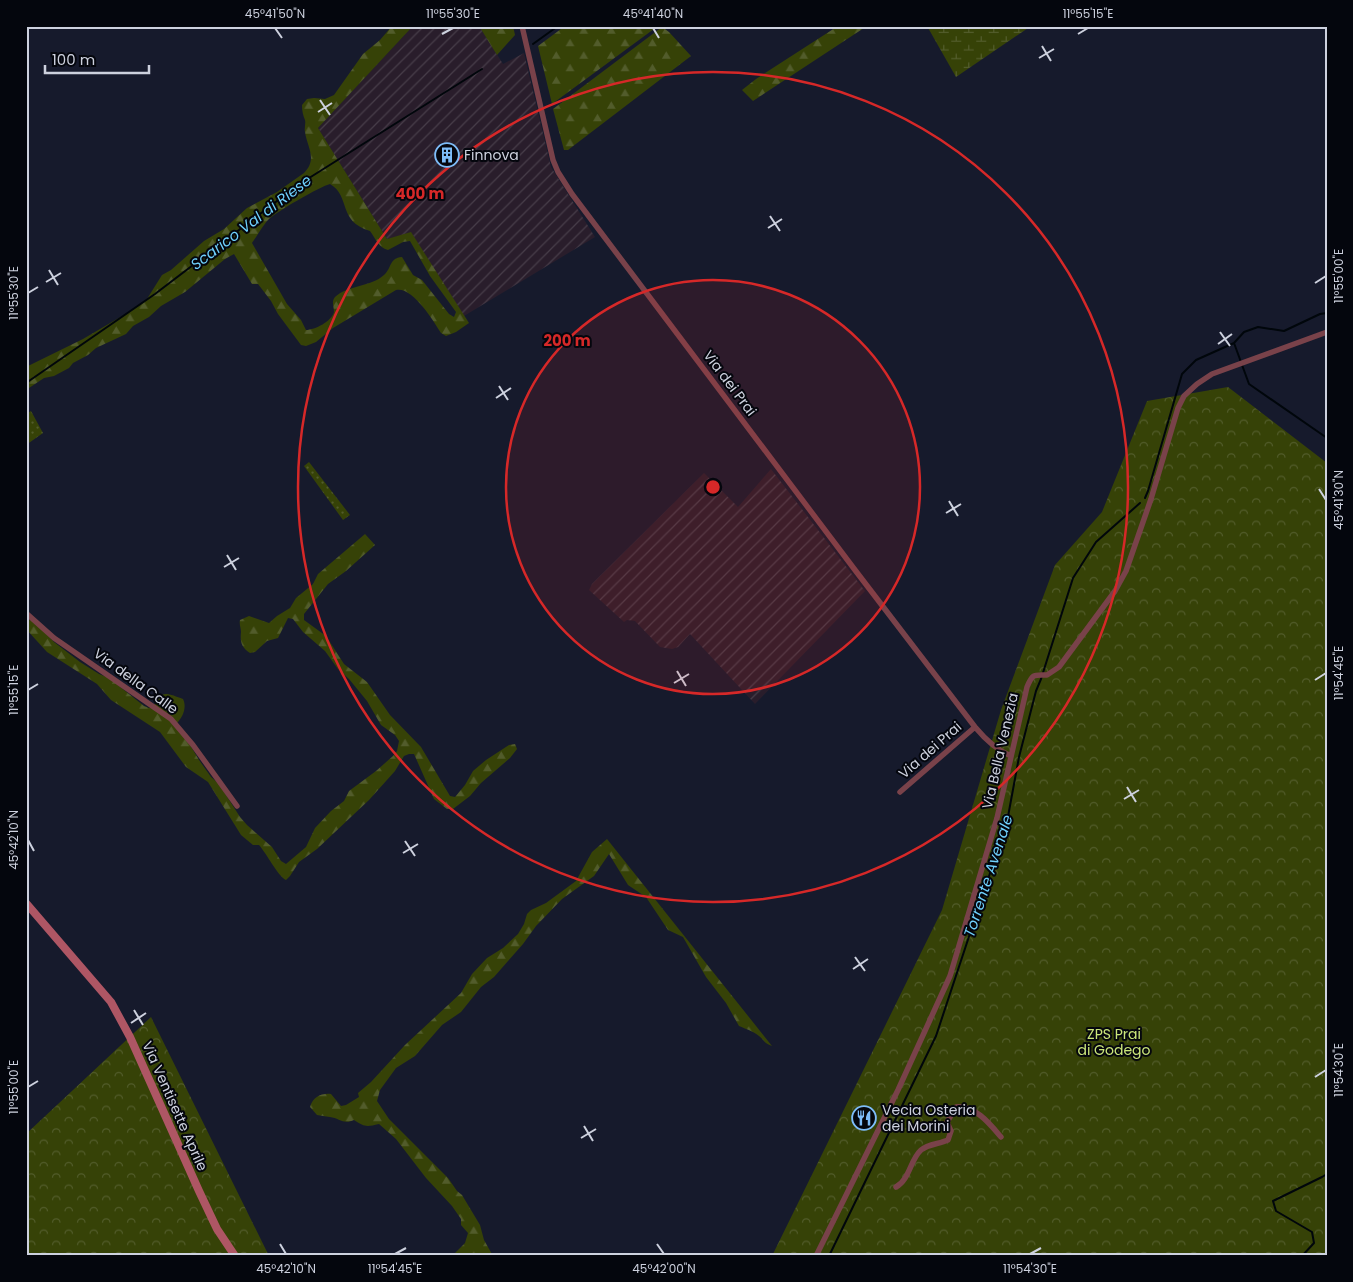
<svg xmlns="http://www.w3.org/2000/svg" width="1353" height="1282" font-family="Poppins,sans-serif">
<style>
.industrial{fill:url(#industrial-furrows)}
.grass{fill:url(#grass-dots)}
.forest{fill:url(#forest-firs);fill-rule:evenodd}
.wetland{fill:url(#wetland-marsh)}
.park{fill:url(#park-crowns)}
.lines{fill:none;stroke-linecap:round;stroke-linejoin:round}
.stream{stroke:#00060b;stroke-width:2}
.street{stroke:#79424a;stroke-width:5.5}
.secondary{stroke:#ae5664;stroke-width:8}
.ticks{fill:none;stroke:#cdd1de;stroke-width:2}
.ring{fill:none;stroke:#d62828;stroke-width:2.5}
.labels{text-anchor:middle;dominant-baseline:central;stroke-width:4;stroke-linejoin:round;paint-order:stroke}
.poi-label{font-size:14px;fill:#cdd1de;stroke:#04060d;text-anchor:start}
.street-label{font-size:14px;fill:#cdd1de;stroke:#04060d}
.park-label{font-size:14px;fill:#cbe67a;stroke:#04060d}
.water-label{font-size:15px;font-style:italic;fill:#6fd0fc;stroke:#04060d}
.centre{fill:#d62828;stroke:#04060d;stroke-width:2.5}
.ring-label{font-size:15px;text-anchor:middle;font-weight:bold;fill:#d62828;stroke:#04060d;stroke-width:4;stroke-linejoin:round;paint-order:stroke}
.neatline{fill:none;stroke:#cdd1de;stroke-width:2}
.ticks-label{font-size:12px;text-anchor:middle;fill:#cdd1de}
</style>
<defs>
<pattern id="industrial-furrows" width="10" height="10" patternUnits="userSpaceOnUse" patternTransform="scale(1.25)"><rect width="10" height="10" fill="#291d2b"/><path d="M-1 1l2-2M0 10L10 0M9 11l2-2" fill="none" stroke="#473d49"/></pattern>
<pattern id="grass-dots" width="8" height="8" patternUnits="userSpaceOnUse" patternTransform="scale(1.25)"><rect width="8" height="8" fill="#364207"/><path d="M2 2h.1M6 6h.1" fill="none" stroke="#525c2b" stroke-width="1.8" stroke-linecap="round"/></pattern>
<pattern id="forest-firs" width="22" height="20" patternUnits="userSpaceOnUse" patternTransform="scale(1.25)"><rect width="22" height="20" fill="#364207"/><path d="M5 1l3.5 6h-7zM16 11l3.5 6h-7z" fill="#525c2b"/></pattern>
<pattern id="wetland-marsh" width="20" height="14" patternUnits="userSpaceOnUse" patternTransform="scale(1.25)"><rect width="20" height="14" fill="#364207"/><path d="M1 5h8M5 5V1M11 12h8M15 12V8" fill="none" stroke="#525c2b"/></pattern>
<pattern id="park-crowns" width="20" height="18" patternUnits="userSpaceOnUse" patternTransform="scale(1.25)"><rect width="20" height="18" fill="#364207"/><path d="M2 6a3 3 0 1 1 6 0M12 15a3 3 0 1 1 6 0" fill="none" stroke="#525c2b"/></pattern>
</defs>
<rect width="100%" height="100%" fill="#161a2c"/>
<path class="industrial" d="M413 26H479L503 64 524 53 551 167 595 237 464 316 411 233 387 239 318 128Z
M771 469 865 591 755 704 690 634 678 647 672 649 660 647 635 621 627 620 624 622 589 590 592 584 704 473 738 507Z"/>
<path class="grass" d="M31 411 43 433 26 445V414Z
M309 462 350 515 343 520 304 466Z"/>
<path class="forest" d="M392 26H413L318 128 387 239 411 232 469 323 456 332 446 336 441 333C433 320 412 286 396 290L333 328 316 342 306 346 301 345 278 314 271 301 258 284H252L234 254 225 259 185 292 161 306 149 317 133 326 126 334 96 348 88 355 73 363 69 368 54 376 44 378 26 390V367L83 339 134 309 147 299 162 275 171 270 204 241 224 229 247 208 277 192 304 173C318 159 307 147 305 132 304 128 306 124 305 120 303 115 302 111 302 105L307 99 314 98 325 99 334 95 363 54 380 40ZM330 184C351 196 337 221 370 231 376 239 378 247 388 250L403 242 410 241 430 276 456 312 454 317 449 314 422 280 413 275 402 257C389 258 392 268 384 275 371 287 348 285 335 297 331 302 334 306 334 312 332 321 315 330 306 330L301 320 287 304 252 243C255 239 264 224 268 220 274 213 321 186 330 184Z
M479 26H513L515 35 497 55Z
M565 26H658L552 104 538 46Z
M838 26H867L753 101 742 90 756 79Z
M662 27 669 32 691 56 568 150H564L553 109Z
M365 534 375 545 346 571 328 584 304 614V620L326 636 344 664 367 682 390 715 421 747 450 796 455 797 465 785 473 771 486 760 509 745 515 744 517 749 510 758 481 783 470 796 453 809H447L434 799 414 754H409L404 756 395 771 369 800 317 849 299 862 290 876 286 880C277 875 267 854 259 845H253L241 835 208 782 186 767 160 732 111 700 97 684 47 652 26 629V619L35 622 54 642 80 662 99 674 109 678 144 706 149 708 154 707C159 688 169 694 183 699 187 707 183 717 177 723L199 760 211 777 219 784 240 817 247 825 272 847 281 861 286 864 306 847 315 828 331 811 344 801 349 791 376 771 393 756 397 751 399 741 395 735 381 725 367 701 349 679 338 669 325 651 303 632 293 619 288 618 278 638 267 641 255 652 250 653C241 647 240 641 241 632 241 628 239 624 240 620L249 616 269 623 277 616 290 608 296 598 313 584 318 574Z
M607 839 772 1046C765 1044 764 1040 759 1036 753 1031 746 1029 739 1026L726 1003 706 977 683 937 668 930 646 897 628 885 609 854 594 876 562 899 536 926 523 944 494 977 481 987 461 1012 442 1025 415 1056 396 1068 380 1090 377 1101 389 1119 448 1178 457 1191 462 1195 480 1225 484 1240 493 1256H452L465 1243 468 1233 461 1225V1219L452 1206 426 1178 396 1139 379 1124C366 1127 365 1127 354 1120 344 1125 339 1118 330 1117 325 1116 321 1116 317 1115L310 1107C313 1097 321 1093 331 1094L341 1106 346 1105 359 1097 358 1093 371 1082 405 1045 461 993 472 974 487 958 503 948 518 934 524 924 527 914 531 910 546 903 576 881 592 852Z"/>
<path class="wetland" d="M927 26H1031L956 77Z"/>
<path class="park" d="M1228 387 1327 463V1256H772L942 910 1001 710 1055 565 1102 512 1147 401Z
M151 1017 269 1256H26V1134Z"/>
<g class="lines">
<path class="stream" d="M533 44 558 26
M1234 343 1249 384 1327 438
M26 383 155 294 298 185 482 69
M1145 498 1148 491 1182 374 1196 360 1234 343 1244 332 1258 327 1284 331 1320 314 1327 313
M829 1256 936 1036 1007 822 1019 757 1036 691 1041 679 1073 578 1096 542 1140 503
M1302 1256 1314 1243 1312 1232 1276 1211 1273 1201 1322 1177 1327 1174"/>
<path class="street" d="M522 26 553 160 558 172 572 194 855 570 975 727C985 739 996 750 1011 756
M26 613 54 638 171 719 193 745 237 806
M900 792 975 727
M896 1187C910 1179 910 1160 921 1150 928 1144 939 1144 948 1140L951 1131 947 1122 956 1107C975 1105 990 1124 1001 1137
M816 1256 898 1090 950 976 997 818 1027 687C1033 673 1034 675 1047 675L1059 667 1115 591 1126 571 1151 499 1178 408 1184 396 1197 384 1212 374 1327 332"/>
<path class="secondary" d="M26 903 111 1002 130 1037 199 1191 217 1229 235 1256"/>
</g>
<path class="ticks" d="M275 28 282 38M653 28 659 38M442 34 453 28M1078 34 1088 28M1042 46 1051 61M1039 58 1054 49M320 100 330 115M318 112 332 103M770 216 780 231M768 228 782 219M49 270 58 285M46 282 61 273M1315 283 1326 276M28 293 38 287M1220 332 1230 346M1218 344 1232 334M499 386 508 400M496 398 511 388M1319 489 1326 500M949 501 958 516M946 513 961 504M227 555 236 570M224 567 239 558M677 671 686 686M1315 680 1326 673M674 683 689 674M28 690 38 684M1127 787 1136 802M1124 799 1139 790M28 840 34 851M405 841 415 856M403 853 418 844M855 957 865 971M853 969 868 959M134 1010 143 1025M131 1023 146 1013M1315 1077 1326 1070M28 1087 38 1081M584 1126 593 1141M581 1138 596 1129M280 1244 286 1254M657 1244 664 1254M395 1254 406 1248M1030 1254 1041 1248"/>
<circle cx="713" cy="487" r="207" fill="#d62828" fill-opacity=".12"/>
<g class="ring">
<circle cx="713" cy="487" r="207"/>
<circle cx="713" cy="487" r="415"/>
</g>
<defs>
<g id="building-ring" transform="scale(1.25)"><circle r="9.5" fill="#04060d" stroke="#7ebdf9" stroke-width="1.5"/><path d="M-4-6H4V6H1V3H-1V6H-4ZM-2.5-4.3h1.7v1.8h-1.7ZM.8-4.3h1.7v1.8H.8ZM-2.5-1h1.7V.8h-1.7ZM.8-1h1.7V.8H.8Z" fill="#7ebdf9"/></g>
<g id="restaurant-ring" transform="scale(1.25)"><circle r="9.5" fill="#04060d" stroke="#7ebdf9" stroke-width="1.5"/><path d="M-5-6h1v4h1v-4h1v4h1v-4h1v5L-1.5 .5V6h-2V.5L-5-1ZM5-6V6H3V1.5H1.5Q1.5-4 5-6Z" fill="#7ebdf9"/></g>
</defs>
<g fill-rule="evenodd">
<use href="#building-ring" x="447" y="155"/>
<use href="#restaurant-ring" x="864" y="1118"/>
</g>
<g class="labels">
<g class="poi-label">
<text x="464" y="155">Finnova</text>
<text x="882" y="1110">Vecia Osteria<tspan x="882" dy="16">dei Morini</tspan></text>
</g>
<g class="street-label">
<text transform="translate(730 383) rotate(53)">Via dei Prai</text>
<text transform="translate(136 681) rotate(36)">Via della Calle</text>
<text transform="translate(930 750) rotate(-41)">Via dei Prai</text>
<text transform="translate(1000 751) rotate(-77)">Via Bella Venezia</text>
<text transform="translate(175 1106) rotate(66)">Via Ventisette Aprile</text>
</g>
<g class="park-label">
<text x="1114" y="1034">ZPS Prai<tspan x="1114" dy="16">di Godego</tspan></text>
</g>
<g class="water-label">
<text transform="translate(251 222) rotate(-37)">Scarico Val di Riese</text>
<text transform="translate(988 876) rotate(-72)">Torrente Avenale</text>
</g>
</g>
<circle cx="713" cy="487" r="8" class="centre"/>
<g class="ring-label">
<text x="420" y="199">400 m</text>
<text x="567" y="346">200 m</text>
</g>
<rect width="1353" height="1282" fill="none" stroke="#04060d" stroke-width="55"/>
<path d="M45 65v8h104v-8" fill="none" stroke="#cdd1de" stroke-width="2.5"/>
<text x="52" y="65" font-size="15" fill="#cdd1de" stroke="#04060d" stroke-width="4" paint-order="stroke">100 m</text>
<rect x="28" y="28" width="1298" height="1226" class="neatline"/>
<g class="ticks-label">
<text x="275" y="18">45°41'50"N</text>
<text x="453" y="18">11°55'30"E</text>
<text x="653" y="18">45°41'40"N</text>
<text x="1088" y="18">11°55'15"E</text>
<text transform="translate(1339 276) rotate(-90)" y="4">11°55'00"E</text>
<text transform="translate(14 293) rotate(-90)" y="4">11°55'30"E</text>
<text transform="translate(1339 500) rotate(-90)" y="4">45°41'30"N</text>
<text transform="translate(1339 673) rotate(-90)" y="4">11°54'45"E</text>
<text transform="translate(14 690) rotate(-90)" y="4">11°55'15"E</text>
<text transform="translate(14 840) rotate(-90)" y="4">45°42'10"N</text>
<text transform="translate(1339 1070) rotate(-90)" y="4">11°54'30"E</text>
<text transform="translate(14 1087) rotate(-90)" y="4">11°55'00"E</text>
<text x="286" y="1273">45°42'10"N</text>
<text x="395" y="1273">11°54'45"E</text>
<text x="664" y="1273">45°42'00"N</text>
<text x="1030" y="1273">11°54'30"E</text>
</g>
</svg>
